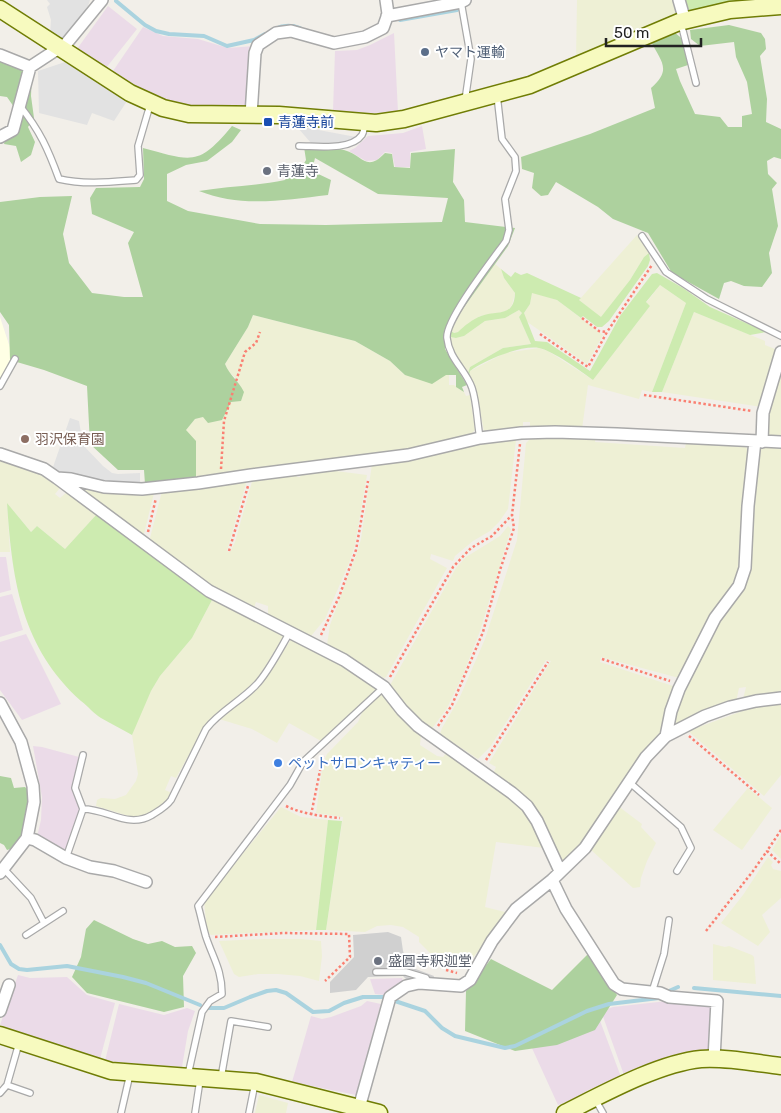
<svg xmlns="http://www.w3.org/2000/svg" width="781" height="1113" font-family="Rubik,'Noto Sans JP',sans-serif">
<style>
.industrial{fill:#ebdbe8}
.education{fill:#ffffe5}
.religious{fill:#d0d0d0}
.farmland{fill:#eef0d5}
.grass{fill:#cdebb0}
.forest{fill:#add19e}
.parking{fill:#e2e2e2}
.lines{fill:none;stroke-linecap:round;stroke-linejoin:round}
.stream{stroke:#aad3df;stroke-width:4}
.lane-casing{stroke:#a9a9a9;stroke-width:8}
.street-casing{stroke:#a9a9a9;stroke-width:14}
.secondary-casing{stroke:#707d05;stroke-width:19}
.path{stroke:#fa8072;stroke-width:2.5;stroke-dasharray:2.5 2.5;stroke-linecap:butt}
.lane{stroke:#fff;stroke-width:5.5}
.street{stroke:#fff;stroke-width:11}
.secondary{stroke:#f7fabf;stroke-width:16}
.service-dot{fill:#5c6f8a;stroke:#fff;stroke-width:2}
.transit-dot{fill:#1a4fb4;stroke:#fff;stroke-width:2}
.worship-dot{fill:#6b7280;stroke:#fff;stroke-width:2}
.education-dot{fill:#8d6e63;stroke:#fff;stroke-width:2}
.shop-dot{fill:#3f7fe0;stroke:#fff;stroke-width:2}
.labels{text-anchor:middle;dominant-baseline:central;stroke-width:4;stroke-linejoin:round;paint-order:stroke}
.service-label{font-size:14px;fill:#4e5e75;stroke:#fff;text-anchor:start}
.transit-label{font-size:14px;fill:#164399;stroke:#fff;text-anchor:start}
.worship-label{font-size:14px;fill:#5b616d;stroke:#fff;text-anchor:start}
.education-label{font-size:14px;fill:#785e54;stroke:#fff;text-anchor:start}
.shop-label{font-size:14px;fill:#366cbe;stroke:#fff;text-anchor:start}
</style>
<rect width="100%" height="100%" fill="#f2efe9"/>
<path class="industrial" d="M108 6 137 29 106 68 77 49Z
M143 27 163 36 198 39 228 48 254 46 250 108 199 107 178 104 157 98 125 82 113 71Z
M394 33 398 112 374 113 333 111 335 51 357 50 370 45Z
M422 126 426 149 410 152V167H395L392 153 385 152 377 160 366 161 349 151 355 148 368 136 403 133Z
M0 557H6L11 590 0 593Z
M12 594 23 630 0 637V597Z
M26 634 61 704 22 720 0 690V642Z
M33 746 42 747 79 757 73 788 81 809 65 850 37 837 41 820 42 797Z
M18 975 30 978 67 977 87 995 115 1003 100 1059 0 1025Z
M402 978 404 984 385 995 375 994 370 979Z
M367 1001 381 1004 356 1095 292 1082 311 1016 322 1019 331 1017 361 1006Z
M667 1001 712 1003 709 1053 624 1075 601 1011 613 1007Z
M119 1004 164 1015 187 1008 195 1011 188 1031 182 1067 105 1061Z
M599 1018 621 1077 588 1090 577 1098 558 1105 531 1046Z"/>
<path class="education" d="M0 317 13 357 0 380Z"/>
<path class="religious" d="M388 932 401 937 403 951 408 966 434 976 433 980 409 982 403 976 368 977 356 990 330 993V982L354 957 353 935Z"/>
<path class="farmland" d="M577 0H675L680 15 576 60Z
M637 235 649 253 644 257 630 280 601 318 579 300Z
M495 264 501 269 504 278 515 293 512 305 508 310 503 312 480 316 458 332 454 333 450 330 457 317Z
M660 285 686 303 652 392 642 390 639 399 588 385 582 429H530V422H523V429L484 431 475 386 469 377 470 371 505 353 539 348 548 351 593 380 650 306 646 303Z
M532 292 557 300 603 335 587 364 526 321 524 313 530 304Z
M519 310 522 313 519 317 531 344 503 348 470 367 468 373 454 354 450 337 456 338 464 336 485 321 505 318Z
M694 312 765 341V345L775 349 777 346 780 347 762 407 662 392Z
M253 315 355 341 390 361 405 375H449V385H454L464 392 466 396 470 395 475 430 468 437 405 451 196 480 186 430 195 419 203 417 239 381 229 372 225 364 248 327Z
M781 365V438L767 437 766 419Z
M532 437H596L595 442 685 448 686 443 744 446 750 451 741 566 737 581 679 678 601 657 600 662 676 687 662 736 588 837 564 862 560 861 537 813 493 774 496 767 489 763 551 661 546 660 490 747 478 759 446 738 444 741 439 737 442 728 459 699 485 639 517 540 526 443Z
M516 440 508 509 499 522 490 531 473 541 455 556 453 561 431 554 430 559 447 568 386 677 384 678 359 662 327 645 330 625 357 553 361 539 372 464 486 442Z
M762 447H781V693L743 699 746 687 739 688 736 702 674 728 673 725 681 698 719 621 740 591 757 452Z
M0 461 41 475 60 488 55 494 60 498 67 492 97 514 65 549 37 526 31 532 7 503 10 552H0Z
M328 470 367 475 355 545 349 563 325 619 311 636 269 618 268 616V606L256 602 253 610 217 592 153 545 150 538 162 491 247 480 227 551 230 552 235 542 253 478 297 473V477H300L301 472Z
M70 484 154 493 143 538Z
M508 526 511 529 480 631 462 677 447 708 431 730 408 710 389 687 456 568 466 557 500 536Z
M212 600 282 634 283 637 257 680 212 718 204 728 176 778 171 776 165 790 172 793 167 801 142 817 135 818 96 806 97 800 101 798 115 799 126 795 136 781 138 774 132 735 136 722 151 691 160 676 192 638Z
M292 638 342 664 379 688 321 741 289 723 277 743 252 729 219 719 252 694 262 684Z
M384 692 399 715 421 735 420 745 437 756 443 757 447 752 508 796 532 821 544 848 496 842 485 907 509 913 467 965 460 969 442 967V961L436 959 419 942V937L403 927 391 925 377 926 365 932 326 930 343 817 316 813 323 763 327 754 358 722 364 708Z
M781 703V775L764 796 688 731 756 706Z
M748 788 772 808 742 850 713 830Z
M618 806 642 824 641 827 656 843 647 861 641 878 640 887 633 888 590 849Z
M281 807 301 817 328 820 316 930 211 935 207 931 204 901Z
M781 835V859L772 850Z
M768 857 773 862 771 865 773 869 781 871V898L762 915 770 932 758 946 721 923 743 895Z
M264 939H301L321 941 322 956 319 981 300 976 278 974H258L239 977 234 974 219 941Z
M713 944 725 947 729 946 752 955 754 957 756 984 713 980Z
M259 1095 288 1103 286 1113H255Z"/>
<path class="grass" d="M684 0H774L688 14Z
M649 253 650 260 648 266 609 321 602 327H597L583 316 581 318 557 300 532 293 530 304 524 313 535 341 547 342 590 371 620 316 652 274 657 273 683 288 710 307 766 332 750 335 694 312 662 392H652L686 303 660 285 646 302 650 306 593 380C581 371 553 351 539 348 521 345 484 360 470 371L469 377 468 373 470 367 503 348 531 344 519 317 522 313 519 310 505 318 485 321 464 336 456 338 450 337V330L454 333 458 332C464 326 473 319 481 316 497 310 514 318 515 293L504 278 501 269 511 277 515 272 521 275 527 273 581 298 579 300 601 317 630 280 644 257Z
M7 503 31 532 37 526 65 549 97 514 212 600 192 638 160 676 151 691 132 735C122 729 111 724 101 718 94 714 88 706 81 701 21 647 12 579 7 503Z
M328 820 342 821 326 930H316Z"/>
<path class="forest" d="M729 25 761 33 765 39 766 49 760 56 767 99 766 122 781 129V159L774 157 767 161 768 174 777 183 772 189 778 226 769 253 772 273 762 287 744 286 731 281 724 283 719 299 672 273 648 233 613 219 598 207 556 182 548 195 541 196 532 188 534 173 522 169 521 157 590 134 655 108 651 88C673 69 660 61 651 41L674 32 685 41 691 64 676 69 680 81 695 114 720 117 728 127H742V116L752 114 747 82 736 57 734 42 700 46 691 39 690 30Z
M0 59 32 72 31 96 34 118 28 127 35 142 31 155 21 162 16 146 4 144 14 107 7 97 0 96Z
M232 126 241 130 232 142 207 161 186 165 167 174V201L188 211 260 224 326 225 442 222 448 198 378 194 315 158 312 171 331 180 328 195C284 200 241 208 199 191 228 186 257 186 285 180L289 174 298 173 306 160 304 147C317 148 332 147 344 150 363 155 366 173 385 153L392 154 394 167 410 168 411 153 455 149 453 182 464 200 465 222 515 228 508 246 457 317 445 341V349L467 385 462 387 464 392 456 387V375H446L432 384 405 375 390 361 355 341 253 315 248 327 225 364C230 376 238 380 244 392L241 401 231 402 222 420 208 423 203 417 195 419 186 430 196 441V480L145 484 144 470H118L90 444 87 386 44 370 10 360 9 325 0 312V202L40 197 72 196 63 234 69 263 92 293 124 297H143L128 243 134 232 92 214 90 198 96 188 140 187 144 179 143 148C192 161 198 167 232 126Z
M0 776 11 778 14 788 25 787 28 790 32 801 25 834 14 848 7 850 4 845 0 843Z
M94 920 133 939 148 944 162 941 175 947 192 946 196 953 183 976 184 1007 164 1012 87 993 72 977 81 957 86 929Z
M589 953 617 995 595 1030 557 1045 515 1051 465 1031 466 991 491 959 552 990Z"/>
<path class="parking" d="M47 0H90L87 9 63 41 50 34 51 20 47 7 50 4Z
M65 62 127 101 114 121 92 113 87 125 39 113 38 71Z
M298 128H308L356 137 343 144 311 143Z
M70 418 79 421 83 445 103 466 112 473 118 474 140 473V484L105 483 52 470Z"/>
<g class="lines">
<path class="stream" d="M116 1 145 25 156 31 169 34 204 36 227 46 254 40 265 34
M400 20 457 10
M275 29C283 25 292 25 300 28
M0 945 11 964 19 969 27 970 67 966 123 977 146 983 200 1005
M694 988 781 996
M669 991 678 987
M392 1000 425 1011 442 1028 455 1036 505 1048 515 1046 587 1011 609 1004 659 998
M209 1008H224L250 997 267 991 276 990 286 993 313 1012 329 1011 344 1003 363 997H384"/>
<g class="lane-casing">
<path id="lane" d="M461 2 471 59 465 101
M680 24 683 31 696 83
M20 106C40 131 48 149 59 179 84 185 111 182 136 180L140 175 138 146 150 105
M299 146C316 146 351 151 362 135 364 132 364 127 365 124
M642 236 666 272 707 299 781 336
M0 386 15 359
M480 438C477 422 477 403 472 388 466 370 449 359 447 338 445 320 493 259 506 241L509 230 505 199 516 171 515 157 502 139 497 95
M83 755 75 788 83 809
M629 782 681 827 691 848 677 871
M66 858 83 809C108 809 128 829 152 815 160 810 166 807 171 800L206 729C220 711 241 701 256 685 268 673 281 647 290 632
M3 868 31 898 44 923
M26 935 63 911
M376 972H406L426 978 429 984
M652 992 664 954 669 920
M19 1043 7 1085 30 1093
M188 1075 202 1012 210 1001 222 994C222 970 213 958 206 937 203 927 201 916 198 906L290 785 303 762 384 687
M221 1078 231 1021 268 1027
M0 1093 7 1085
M595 1099 603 1113
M121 1113 130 1074
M195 1113 200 1080
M249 1113 255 1083"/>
</g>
<g class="street-casing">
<path id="street" d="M679 0 685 21
M387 16 461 2 465 0
M61 50 102 0
M0 55 30 67
M251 115 255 53 258 45 276 33 291 31 334 43 365 37 383 28 388 14 386 0
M0 137 13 130 30 67 59 48
M762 442 763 413 781 352
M0 454 44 469 57 478 71 479 104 487 142 489 198 483 251 475 408 455 480 438 521 433 555 432 617 434 781 442
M57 478 209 591 344 660 384 687 402 710 418 726 512 793 527 806 537 821 560 871
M0 703 21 742 33 786 34 802 27 838 0 873
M666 736 671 711 679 689 715 618 739 586 745 568 748 506 755 441
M27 838 35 840 66 858 90 867 114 871 146 882
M552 880 566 909 614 984 622 989 660 993 669 997 717 1001 714 1059
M0 1011 9 985
M359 1108 390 997 406 986 419 983 461 986 470 980 492 941 516 909 552 880 585 848 646 757 666 736 705 716 730 707 756 701 781 698"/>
</g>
<g class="secondary-casing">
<path id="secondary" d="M0 9 130 93 163 108 189 114 279 115 376 123 404 119 530 85 679 22 730 10 781 6
M0 1035 111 1071 256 1082 379 1113
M565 1113C603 1094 659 1063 701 1059 727 1057 755 1063 781 1066"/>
</g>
<path class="path" d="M582 318 599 331 607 332
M540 334 588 367 607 332 652 265
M644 395 752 411
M221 469 224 421 245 352 256 343 260 332
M148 532 156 498
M229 551 248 486
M321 635 339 597 356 550 368 481
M602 659 670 681
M390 677 453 567 471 548 492 536 512 515
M438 726 452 705 483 632 500 570 514 528 512 515 520 444
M689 736 759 795
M486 760 548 662
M286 806C303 814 320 816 340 818
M311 815 323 756
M781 830 767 851 781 864
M706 931 753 871 767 851
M215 937 284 933 349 934 350 957 325 981
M446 970 457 973"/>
<use href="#lane" class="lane"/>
<use href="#street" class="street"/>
<use href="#secondary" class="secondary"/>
</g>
<circle class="service-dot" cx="425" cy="52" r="5"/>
<rect class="transit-dot" x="263" y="117" width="10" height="10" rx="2.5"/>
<g class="worship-dot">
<circle cx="267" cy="171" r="5"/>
<circle cx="378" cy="961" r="5"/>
</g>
<circle class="education-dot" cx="25" cy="439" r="5"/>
<circle class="shop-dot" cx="278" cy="763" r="5"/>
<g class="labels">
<g class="service-label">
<text x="435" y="52">ヤマト運輸</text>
</g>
<g class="transit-label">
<text x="278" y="122">青蓮寺前</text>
</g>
<g class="worship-label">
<text x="277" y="171">青蓮寺</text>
<text x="388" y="961">盛圓寺釈迦堂</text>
</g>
<g class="education-label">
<text x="35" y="439">羽沢保育園</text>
</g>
<g class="shop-label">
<text x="288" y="763">ペットサロンキャティー</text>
</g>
</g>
<path d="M606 38v8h95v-8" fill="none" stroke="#222222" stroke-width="2.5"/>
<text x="614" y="38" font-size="15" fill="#222222" stroke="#ffffff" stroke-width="4" paint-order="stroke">50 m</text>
</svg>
